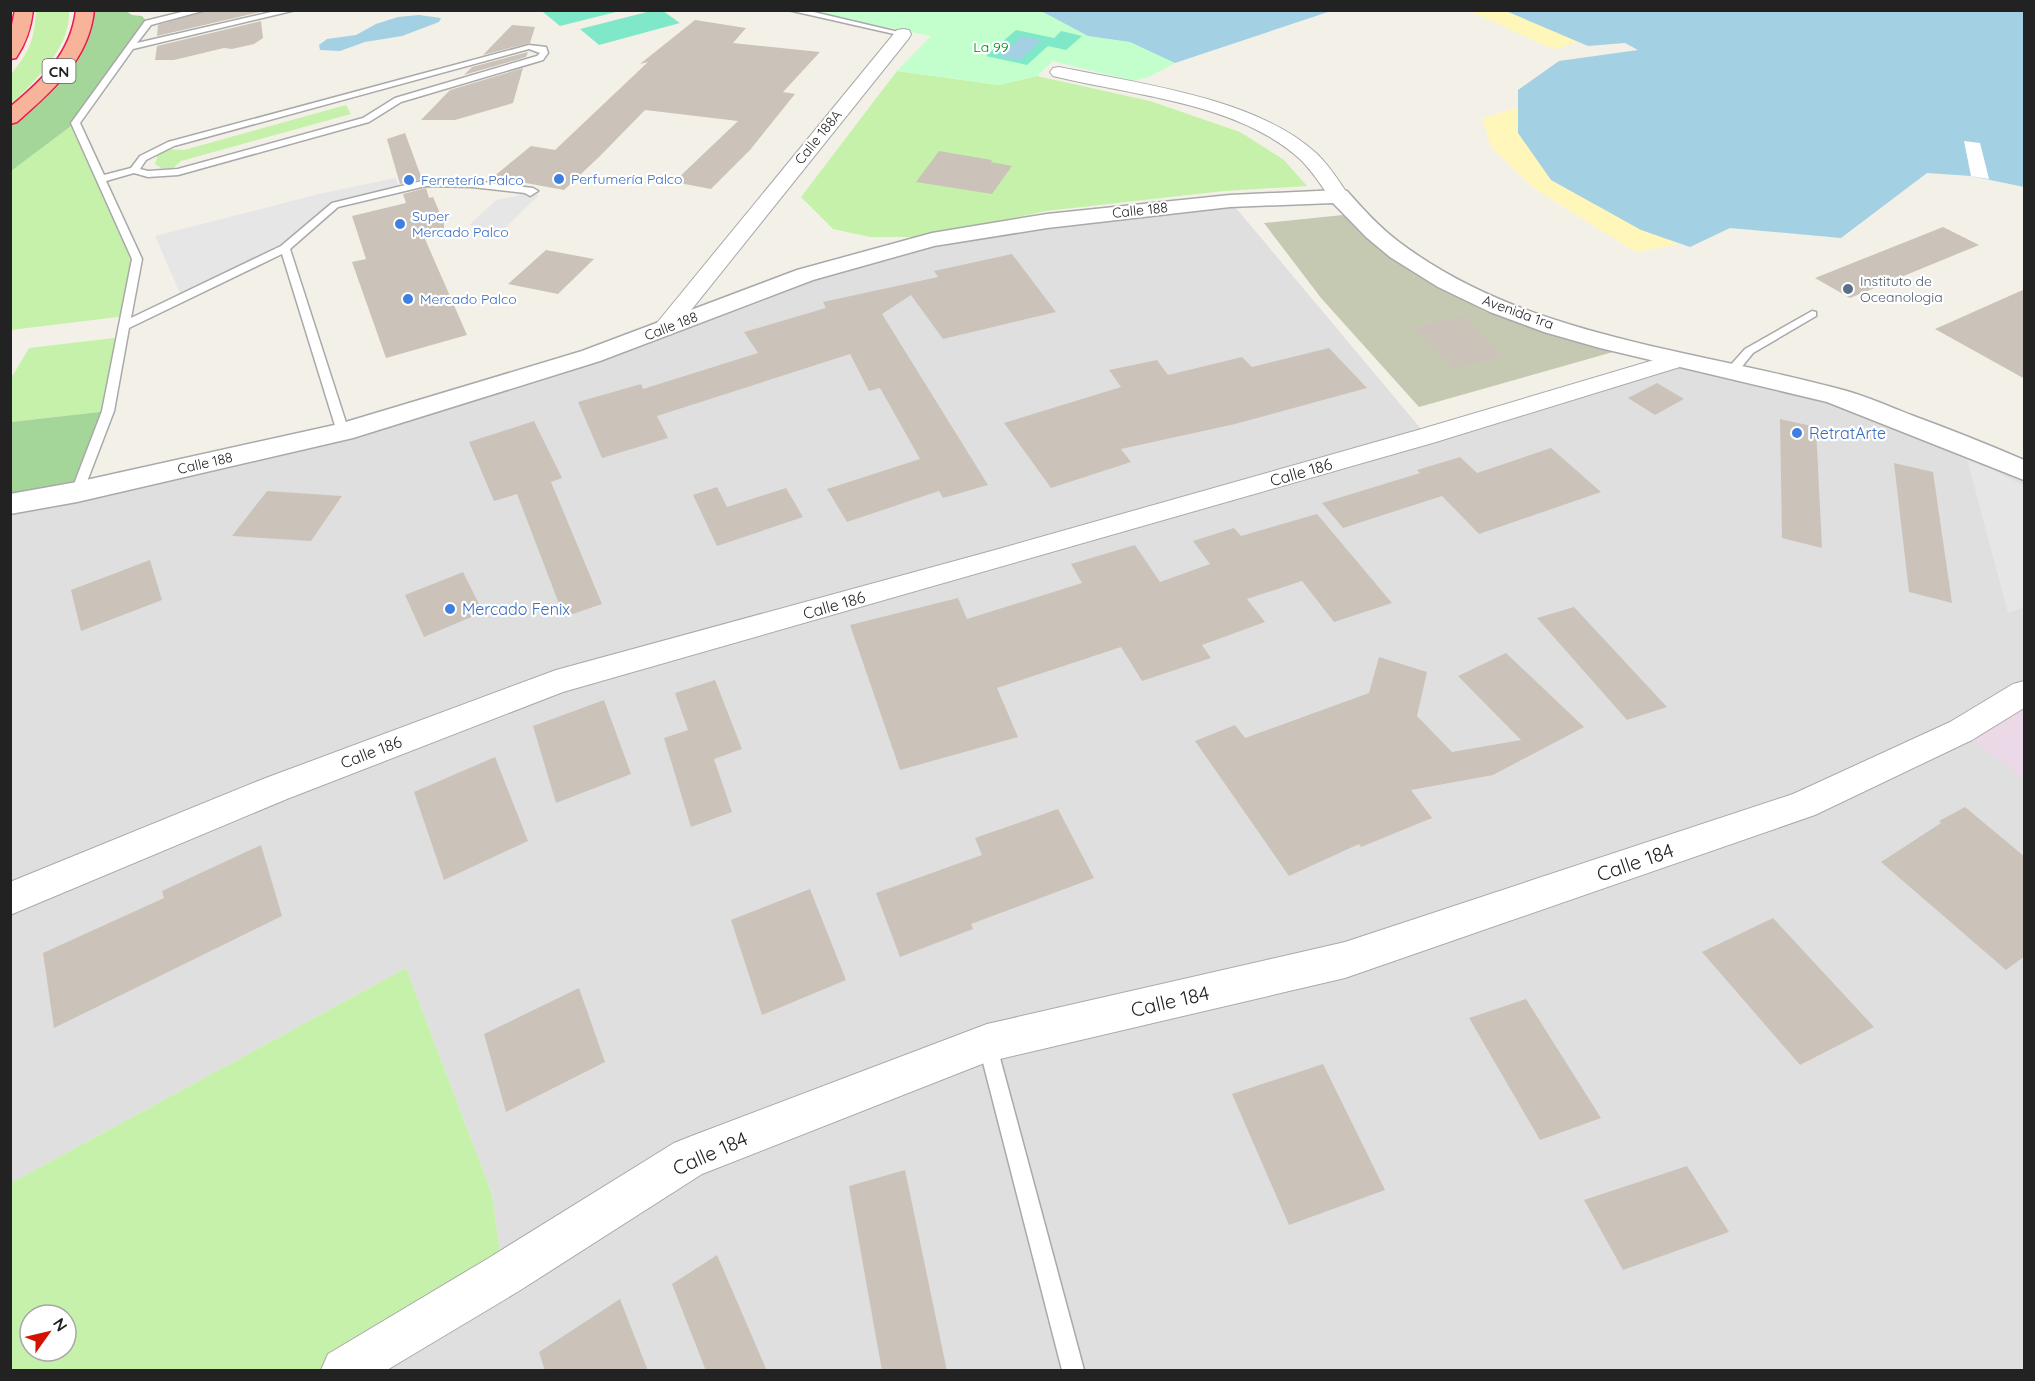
<svg xmlns="http://www.w3.org/2000/svg" width="2035" height="1381" font-family="Quicksand,sans-serif">
<style>
.residential{fill:#e0dfdf}
.industrial{fill:#ecd9e7}
.construction{fill:#c6c9b2}
.grass{fill:#c6f1aa;fill-rule:evenodd}
.forest{fill:#a5d699}
.sand{fill:#fff7b9}
.park{fill:#c2ffcd}
.pitch{fill:#7fe8c9}
.parking{fill:#e6e6e6}
.water{fill:#a4d0e4}
.pier{fill:#fff}
.building{fill:#cbc3ba}
.lines{fill:none;stroke-linecap:round;stroke-linejoin:round}
.service-casing{stroke:#a9a9a9;stroke-width:3}
.minor-casing{stroke:#a9a9a9;stroke-width:2}
.tertiary-casing{stroke:#a9a9a9;stroke-width:3}
.trunk-casing{stroke:#ed184e;stroke-width:3}
.service{fill:#fff;fill-rule:evenodd}
.minor{fill:#fff;fill-rule:evenodd}
.tertiary{fill:#fff;fill-rule:evenodd}
.trunk{fill:#f8b49a;fill-rule:evenodd}
.shop-dot{fill:#3f7fe0;stroke:#fff;stroke-width:2}
.service-dot{fill:#5c6f8a;stroke:#fff;stroke-width:2}
.labels{text-anchor:middle;dominant-baseline:central;stroke-width:4.5;stroke-linejoin:round;paint-order:stroke}
.far-park-label{font-size:14px;fill:#018919;stroke:#fff}
.far-street-label{font-size:14px;fill:#222;stroke:#fff}
.far-shop-label{font-size:14px;fill:#366cbe;stroke:#fff;text-anchor:start}
.far-service-label{font-size:14px;fill:#4e5e75;stroke:#fff;text-anchor:start}
.shield{fill:#fff;stroke:#646464;stroke-width:1.5}
.shield-label{font-size:15px;font-weight:bold;fill:#222}
.shop-label{font-size:16px;fill:#366cbe;stroke:#fff;text-anchor:start}
.street-label{font-size:16px;fill:#222;stroke:#fff}
.near-street-label{font-size:20px;fill:#222;stroke:#fff}
</style>
<rect width="100%" height="100%" fill="#f3f0e8"/>
<path class="residential" d="M1230 201 1427 436 1674 361 1732 371 1958 442 2024 476V1370H344L503 1275 492 1194 406 968 11 1183V502L343 432 591 356 805 275 932 240Z"/>
<path class="industrial" d="M2024 687V779L1961 731Z"/>
<path class="construction" d="M1343 215 1418 273 1484 311 1613 352 1419 407 1321 298 1264 223Z"/>
<path class="grass" d="M36 11H69C71 48 34 81 11 105V74C30 51 34 40 36 11Z
M897 71 999 85 1037 76 1150 101 1240 132 1284 160 1307 186 1224 191 1046 211 925 237H870L833 229 801 197Z
M346 105 351 114 181 161 173 168H161L155 164 158 154 167 149 184 150Z
M75 123 137 259 126 316 11 330 10 171Z
M123 337 108 411 11 422 10 376 13 375 29 348Z
M406 968 492 1194 503 1275 344 1370H11V1183ZM30 1315H66V1351H30Z"/>
<path class="forest" d="M85 11H126L132 15 142 16 148 23 75 123 11 171V118L59 71Z
M108 411 77 492 11 504V422Z"/>
<path class="sand" d="M1470 11H1506L1579 42 1553 49Z
M1518 107V133L1641 230 1680 244 1636 252 1535 189 1492 148 1482 119Z"/>
<path class="park" d="M805 11H1041L1088 36 1130 42 1175 63 1149 77 1133 81 1053 61 1037 76 999 85 897 71 931 36Z"/>
<path class="pitch" d="M548 11V10L620 11 560 26 543 12Z
M651 11H663L680 23 599 45 580 29Z
M1016 30 1054 38 1061 31 1082 36 1066 50 1048 46 1027 65 986 56Z"/>
<path class="parking" d="M395 178 401 189 335 205 285 248 182 298 155 236 319 194Z
M521 192 539 195 503 230 469 225 496 200 517 196Z
M1966 455 2024 486V607L2008 613Z"/>
<path class="water" d="M1041 11H1331L1175 63 1130 42 1088 36Z
M1506 11H2024V187L1971 176 1927 173 1841 238 1730 228 1690 247 1641 230 1551 180 1518 133V90L1559 61 1638 50 1625 43 1588 46Z
M419 15 441 18 439 22 402 36 365 42 340 51 320 50 319 45 327 39 356 35 376 24 398 17Z
M1022 36 1042 40 1020 60 999 56Z"/>
<path class="pier" d="M1964 141 1980 143 1989 179 1971 176Z"/>
<path class="building" d="M208 10H260V12L157 36 158 25Z
M695 20 746 28 733 43 820 52 783 92 795 94 750 150 711 189 674 182 738 121 645 110 599 157 564 190 493 177 531 146 555 150 648 62 640 64Z
M261 21 263 38 254 44 232 49 224 48 174 60H155L157 46Z
M512 25 535 27 530 43 483 55Z
M528 52 526 57 464 75 472 67Z
M523 68 513 103 455 120H421L450 90Z
M405 133 422 179 400 184 387 139Z
M939 151 992 160 991 162 1012 166 992 194 916 182Z
M426 188 429 198 433 197 444 223V234L425 239 467 335 386 358 352 262 366 259 352 216 406 203 403 194Z
M1943 227 1979 245 1850 298 1815 278Z
M546 250 594 259 558 294 508 284Z
M1012 254 1056 312 943 339 911 295 882 314 988 485 943 498 939 491 847 522 827 489 920 459 880 388 869 391 850 354 657 416 668 438 602 458 578 402 641 384 643 389 758 353 744 332 826 308 823 302 938 277 934 271Z
M2025 289V379L1935 329Z
M1463 316 1504 357 1453 368 1413 327Z
M1329 348 1367 388 1235 424 1121 449 1131 462 1051 488 1004 423 1121 387 1109 370 1157 360 1168 375 1242 357 1252 367Z
M1657 383 1684 399 1655 415 1628 398Z
M1780 419 1816 427 1822 548 1782 538Z
M534 421 562 478 551 482 602 604 564 617 517 494 494 501 469 442Z
M1551 448 1601 492 1479 534 1442 496 1343 528 1322 503 1420 473 1417 470 1460 457 1477 473Z
M1894 463 1933 472 1952 603 1909 592Z
M717 487 727 507 786 488 803 517 717 546 693 495Z
M267 491 342 496 311 541 232 536Z
M1317 514 1392 603 1334 622 1302 581 1247 599 1265 622 1202 645 1211 658 1142 681 1121 647 997 688 1018 737 900 770 850 625 958 598 967 619 1082 583 1071 564 1135 545 1160 582 1210 564 1193 541 1234 528 1241 536Z
M150 560 162 600 81 631 71 590Z
M463 572 483 612 424 637 405 595Z
M1574 607 1667 707 1627 720 1537 618Z
M1506 653 1584 727 1493 775 1411 790 1432 818 1361 847 1359 844 1289 876 1195 741 1235 725 1245 738 1369 693 1379 657 1427 672 1417 716 1452 752 1521 740 1458 676Z
M715 680 742 749 714 759 732 812 691 827 664 738 688 730 675 693Z
M604 700 631 774 556 803 533 726Z
M495 757 528 841 444 880 414 792Z
M1965 807 2025 857V956L2006 970 1881 862 1941 823 1939 821Z
M1058 809 1094 878 971 924 973 929 900 957 876 893 982 855 975 838Z
M261 845 282 916 54 1028 43 953 164 898 162 891Z
M810 889 846 980 762 1015 731 920Z
M1773 918 1874 1027 1800 1065 1702 952Z
M579 988 605 1062 506 1112 484 1034Z
M1526 999 1601 1118 1540 1140 1469 1018Z
M1323 1064 1385 1190 1289 1225 1232 1094Z
M1687 1166 1729 1232 1623 1270 1584 1200Z
M905 1170 947 1371H882L849 1186Z
M717 1255 767 1371H706L672 1284Z
M620 1299 648 1371H545L539 1352Z"/>
<g class="lines">
<g class="service-casing">
<path id="service" d="M190 10H206L151 25 137 43 280 10H296L133 49 80 123 104 175 131 168 140 156 168 142 529 45 546 47 548 53 543 60 401 102 369 122 178 175 148 177 134 173 106 181 142 259 131 318 281 246 332 203 426 180 472 181 533 188 538 191 530 196 525 193 472 187 426 186 338 207 290 249 349 432 347 435 343 436 337 432 282 254 129 328 114 411 83 492 77 496 71 492 102 411 132 259 71 123 145 21ZM529 49 540 53 537 56 395 98 363 118 178 169 148 171 140 169 146 160 174 146Z
M788 10H805L907 34 903 36Z
M1812 311 1816 312V316L1753 353 1736 374H1728V368L1745 349Z
M987 1034 994 1036 996 1043 1084 1370H1062L978 1043 980 1036Z"/>
</g>
<g class="minor-casing">
<path id="minor" d="M903 29 909 30 911 34 909 38 672 334 664 336 656 334 652 329 656 324 897 30Z
M1059 67C1136 83 1257 98 1316 153 1329 165 1339 181 1349 196L1346 200 1339 202 1332 200C1322 187 1313 172 1301 160 1238 102 1133 96 1053 76L1050 72 1053 68Z
M1674 354 1683 356 1686 361 1683 366 1436 442 563 692 287 799 10 915V882L263 779 556 670 995 550 1418 430Z
M2024 681V708L1972 740 1815 815 1345 978 987 1062 702 1174 519 1291 387 1370H321L328 1354 487 1259 674 1143 689 1137 987 1024 1345 942 1793 794 1950 722 2013 684Z"/>
</g>
<g class="tertiary-casing">
<path id="tertiary" d="M1339 190 1347 191C1363 209 1379 227 1399 242 1526 338 1694 349 1843 390 1866 396 1888 406 1911 415 1949 429 1987 444 2024 460V480L1827 402 1600 348 1544 332 1490 312 1438 287 1390 257 1366 237 1333 203 1230 207 1047 228 934 246 813 280 600 361 353 438 77 502 10 514V494L77 482 339 424 582 351 797 270 932 233 1047 214 1230 195Z"/>
</g>
<g class="trunk-casing">
<path id="trunk" d="M15 10H33C31 28 26 43 16 58L10 59V34Z
M76 10H94C89 60 52 91 17 122L10 124V107C42 80 71 54 76 10Z"/>
</g>
<use href="#service" class="service"/>
<use href="#minor" class="minor"/>
<use href="#tertiary" class="tertiary"/>
<use href="#trunk" class="trunk"/>
</g>
<g class="shop-dot">
<circle cx="559" cy="179" r="6"/>
<circle cx="409" cy="180" r="6"/>
<circle cx="400" cy="224" r="6"/>
<circle cx="408" cy="299" r="6"/>
<circle cx="1797" cy="433" r="6"/>
<circle cx="450" cy="609" r="6"/>
</g>
<circle class="service-dot" cx="1848" cy="289" r="6"/>
<g class="labels">
<g class="far-park-label">
<text x="991" y="47">La 99</text>
</g>
<g class="far-street-label">
<text transform="translate(818 137) rotate(-51)">Calle 188A</text>
<text transform="translate(1140 210) rotate(-6)">Calle 188</text>
<text transform="translate(1518 312) rotate(20)">Avenida 1ra</text>
<text transform="translate(671 326) rotate(-21)">Calle 188</text>
<text transform="translate(205 463) rotate(-13)">Calle 188</text>
</g>
<g class="far-shop-label">
<text x="571" y="179">Perfumería Palco</text>
<text x="421" y="180">Ferretería Palco</text>
<text x="412" y="216">Super<tspan x="412" dy="16">Mercado Palco</tspan></text>
<text x="420" y="299">Mercado Palco</text>
</g>
<g class="far-service-label">
<text x="1860" y="281">Instituto de<tspan x="1860" dy="16">Oceanologia</tspan></text>
</g>
<rect class="shield" x="42.5" y="59" width="33" height="24" rx="4.5"/>
<g class="shield-label">
<text x="59" y="71">CN</text>
</g>
<g class="shop-label">
<text x="1809" y="433">RetratArte</text>
<text x="462" y="609">Mercado Fenix</text>
</g>
<g class="street-label">
<text transform="translate(1301 472) rotate(-16)">Calle 186</text>
<text transform="translate(834 605) rotate(-16)">Calle 186</text>
<text transform="translate(371 752) rotate(-21)">Calle 186</text>
</g>
<g class="near-street-label">
<text transform="translate(1635 862) rotate(-19)">Calle 184</text>
<text transform="translate(1170 1001) rotate(-13)">Calle 184</text>
<text transform="translate(710 1153) rotate(-24)">Calle 184</text>
</g>
</g>
<rect width="2035" height="1381" fill="none" stroke="#222222" stroke-width="24"/>
<g transform="translate(48 1333) rotate(56)"><circle r="28" fill="#ffffff" stroke="#a7a7a7" stroke-width="1.5"/>
<path d="M0-4.5L10 22L0 15L-10 22Z" fill="#d31300"/>
<text y="-9" font-size="16" font-weight="bold" text-anchor="middle" fill="#222222">N</text>
</g>
</svg>
